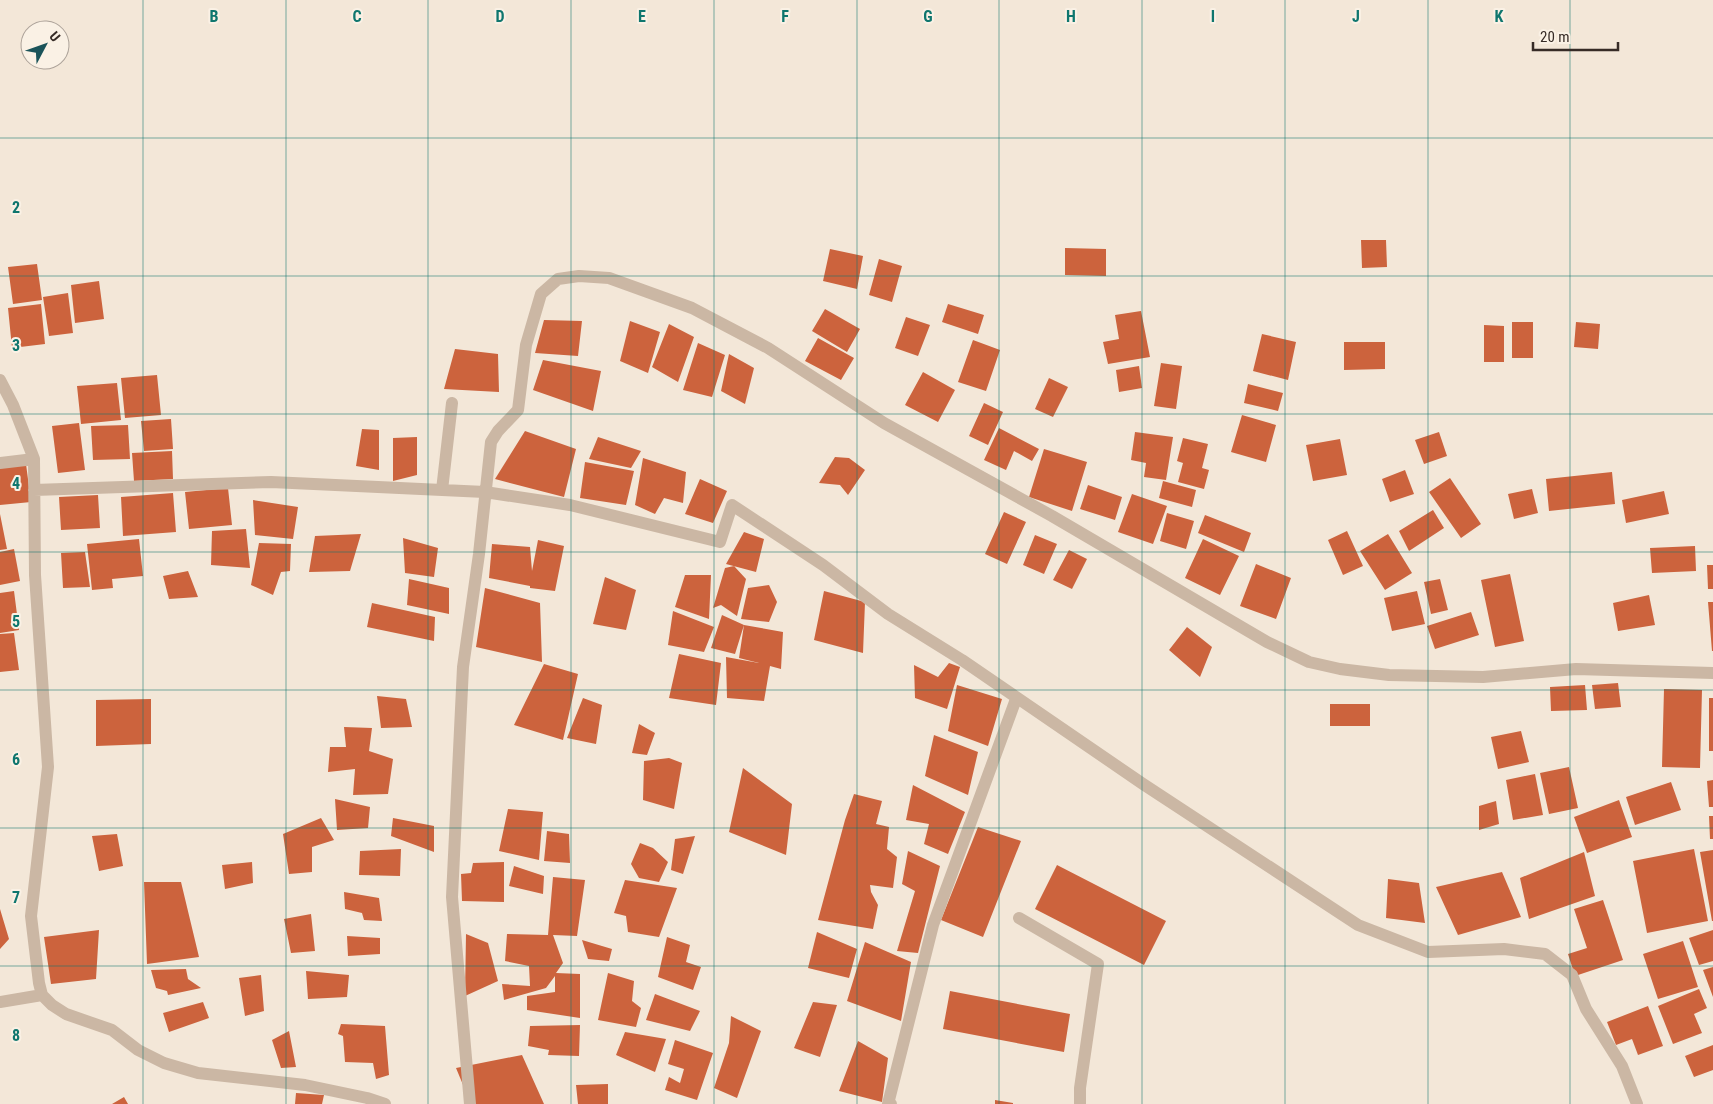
<svg xmlns="http://www.w3.org/2000/svg" width="1713" height="1104" font-family="'Roboto Condensed',sans-serif">
<style>
.building{fill:#cc633d}
.lines{fill:none;stroke-linecap:round;stroke-linejoin:round}
.minor{stroke:#cbb7a4;stroke-width:12}
.grid{fill:none;stroke:#0f766e;stroke-width:1;stroke-opacity:0.55}
.grid-label{font-size:16px;text-anchor:middle;font-weight:bold;fill:#0f766e;stroke:#faf1e5;stroke-width:4;stroke-linejoin:round;paint-order:stroke}
</style>
<rect width="100%" height="100%" fill="#f3e7d8"/>
<path class="building" d="M1361 240H1386L1387 267 1362 268Z
M1065 248 1106 249V276L1065 275Z
M830 249 863 256 857 289 823 281Z
M879 259 902 266 892 302 869 295Z
M37 264 42 300 13 304 8 267Z
M99 281 104 319 75 323 71 285Z
M68 293 73 333 49 336 43 297Z
M41 304 45 344 12 348 8 308Z
M948 304 984 315 978 334 942 322Z
M825 309 860 329 847 352 812 331Z
M1141 311 1150 357 1108 364 1103 342 1119 339 1115 315Z
M906 317 930 325 918 356 895 348Z
M544 320 582 321 578 356 535 353Z
M630 321 660 332 648 373 620 361Z
M1512 322H1533V358H1512Z
M1576 322 1600 324 1598 349 1574 347Z
M669 324 694 337 678 382 652 367Z
M1484 325 1504 326V362H1484Z
M1262 334 1296 342 1288 380 1253 371Z
M818 338 854 358 841 380 805 361Z
M973 340 1000 350 986 391 958 382Z
M1344 342H1385V369L1344 370Z
M698 343 725 355 712 397 683 390Z
M455 349 498 354 499 392 444 389Z
M729 354 754 368 745 404 721 391Z
M543 360 601 371 593 411 533 390Z
M1161 363 1182 366 1176 409 1154 406Z
M1139 366 1142 388 1119 392 1116 370Z
M923 372 955 390 938 422 905 405Z
M157 375 161 415 125 418 121 378Z
M1049 378 1068 387 1053 417 1035 409Z
M117 383 121 420 81 424 77 386Z
M1248 384 1283 393 1278 411 1244 403Z
M984 403 1003 412 988 445 969 436Z
M1242 415 1276 425 1266 462 1231 452Z
M171 419 173 449 144 451 141 421Z
M79 423 85 470 58 473 52 426Z
M128 425 130 459 93 460 91 426Z
M999 428 1039 449 1032 461 1014 451 1006 470 984 460Z
M362 429 379 430V470L356 466Z
M525 431 576 449 564 497 495 479Z
M1135 432 1173 437 1166 480 1144 477 1146 463 1131 460Z
M1439 432 1447 456 1424 464 1415 440Z
M417 437V475L393 481V438Z
M598 437 641 451 631 468 589 459Z
M1183 438 1208 444 1202 468 1209 470 1204 489 1178 482 1183 463 1177 461Z
M1340 439 1347 475 1313 481 1306 445Z
M1044 449 1087 462 1072 511 1029 497Z
M172 451 173 479 134 481 132 453Z
M835 457 849 458 865 470 848 495 840 485 819 483Z
M643 458 686 472 683 503 664 498 655 514 635 505Z
M585 462 634 471 626 505 580 498Z
M26 464 31 502 0 505V467Z
M1405 470 1414 494 1390 502 1382 479Z
M1612 472 1615 504 1549 511 1546 479Z
M1450 478 1481 524 1461 538 1429 492Z
M700 479 727 491 713 523 685 514Z
M1163 481 1196 490 1192 507 1159 498Z
M1088 485 1122 497 1115 520 1080 509Z
M228 488 232 525 189 529 185 492Z
M1532 489 1538 513 1514 519 1508 494Z
M1664 491 1669 514 1626 523 1622 500Z
M173 493 176 532 123 536 121 497Z
M1132 494 1167 506 1153 544 1118 532Z
M98 495 100 528 61 530 59 497Z
M253 500 298 507 293 539 255 535Z
M1433 510 1444 528 1409 551 1399 531Z
M1004 512 1026 522 1007 564 985 554Z
M1167 513 1194 521 1186 549 1160 541Z
M0 514 7 549 0 550Z
M1205 515 1251 533 1244 552 1198 533Z
M246 529 250 568 211 565 212 531Z
M1347 531 1363 566 1343 575 1328 540Z
M744 532 764 539 756 572 726 564Z
M361 534 350 571 309 572 315 536Z
M1388 534 1412 573 1385 590 1360 551Z
M1035 535 1057 544 1044 574 1023 565Z
M403 538 438 548 434 577 405 573Z
M139 539 143 576 112 579 113 588 92 590 87 544Z
M1203 539 1239 556 1220 595 1185 578Z
M538 540 564 546 555 591 530 588V586L489 578 492 544 530 547 532 571Z
M259 543 291 544 290 571 281 572 273 595 251 585Z
M1695 546 1696 571 1652 573 1650 548Z
M14 549 20 581 0 585V552Z
M1069 550 1087 559 1072 589 1053 580Z
M85 552 90 587 63 588 61 553Z
M1256 564 1291 578 1276 619 1240 606Z
M1707 565H1713V589H1708Z
M734 566 746 579 737 616 721 605 713 608 725 568Z
M188 571 198 597 169 599 163 576Z
M1510 574 1524 641 1495 647 1481 580Z
M685 575H711L709 619 675 607Z
M605 577 636 590 626 630 593 624Z
M409 579 449 588V614L407 605Z
M1440 579 1448 610 1431 614 1424 582Z
M769 585 777 602 769 622 741 619 748 588Z
M485 588 540 603 542 662 476 647Z
M14 591 19 630 0 633V593Z
M824 591 865 602 863 653 814 640Z
M1417 591 1425 624 1392 631 1384 598Z
M1649 595 1655 625 1618 631 1613 603Z
M1708 602H1713V651H1712Z
M372 603 435 617 434 641 367 627Z
M673 611 714 627 704 652 668 645Z
M1471 612 1479 635 1435 649 1427 626Z
M722 615 744 625 783 632 781 669 770 666 764 701 727 698 726 657 759 663 739 658 744 625 735 654 711 648Z
M1187 627 1212 647 1200 677 1169 650Z
M14 633 19 670 0 672V634Z
M679 654 721 663 716 705 669 698Z
M949 663 960 667 947 709 915 698 914 665 938 677Z
M544 664 578 674 563 740 514 725Z
M1618 683 1621 707 1595 709 1592 685Z
M957 685 1002 699 988 746 948 731Z
M1585 685 1587 710 1551 711 1550 687Z
M1664 689 1702 690 1700 768 1662 767Z
M377 696 406 699 412 727 381 728Z
M583 698 602 705 596 744 567 738Z
M1709 698H1713V751H1709Z
M151 699V744L96 746V700Z
M1330 704H1370V726H1330Z
M639 724 655 733 647 755 632 753Z
M344 727 372 728 369 751 393 759 388 794 353 795 355 769 328 772 330 747H346Z
M1521 731 1529 762 1498 769 1491 737Z
M934 735 978 752 968 795 925 776Z
M669 758 682 763 674 809 643 800 644 761Z
M1569 767 1578 808 1549 814 1540 773Z
M743 768 792 804 786 855 729 832Z
M1535 774 1543 815 1513 820 1506 780Z
M1713 780V807H1709L1707 781Z
M1671 782 1681 810 1635 825 1626 797Z
M913 785 965 812 948 854 924 844 929 824 906 820Z
M854 794 882 801 876 824 889 827 887 849 897 857 893 888 870 885 871 892 878 905 873 929 818 920 845 820Z
M335 799 370 807 368 828 337 830Z
M1619 800 1632 837 1587 853 1574 817Z
M1496 801 1499 824 1479 830V806Z
M508 809 543 812 539 860 499 851Z
M1709 816H1713V839H1710Z
M321 818 334 840 312 847V872L289 874 283 834Z
M393 818 434 826V852L391 836Z
M978 827 1021 841 983 937 941 920Z
M547 831 569 834 570 863 544 861Z
M117 834 123 866 99 871 92 836Z
M695 836 683 874 671 870 675 839Z
M640 843 653 848 668 862 659 882 639 878 631 864Z
M401 849 400 876 359 875 360 851Z
M1694 849 1708 921 1647 933 1633 861Z
M1713 850V921H1712L1700 852Z
M908 851 940 866 918 953 897 951 915 891 902 884Z
M1584 852 1595 896 1529 919 1520 878Z
M252 862 253 883 225 889 222 865Z
M504 862V902L462 901 461 874 471 873 473 863Z
M1057 865 1166 921 1144 965 1035 909Z
M514 866 544 876 543 894 509 886Z
M1502 872 1521 917 1458 935 1436 887Z
M553 877 585 880 577 936 553 935 563 963 556 973 580 974V1018L527 1010V996L555 992V976L546 988 504 1000 502 984 530 986 529 966 505 961 507 934 548 935Z
M1388 879 1419 883 1425 923 1386 918Z
M625 880 677 888 659 937 628 932 626 916 614 913Z
M144 882H181L199 957 147 964Z
M344 892 379 898 382 921 364 920 362 913 345 909Z
M1603 900 1623 960 1575 976 1568 954 1587 948 1574 909Z
M0 909 9 939 0 949Z
M311 914 315 951 291 953 284 919Z
M99 930 96 979 51 984 44 937Z
M1713 930V961L1699 965 1689 938Z
M817 932 857 949 849 978 808 968Z
M466 934 488 943 498 981 465 996Z
M347 936 380 938V954L348 956Z
M667 937 690 945 686 962 701 967 693 990 658 977Z
M582 940 612 949 609 961 588 959Z
M1683 941 1698 987 1658 999 1643 954Z
M865 942 911 962 901 1021 847 1001Z
M1713 967V997L1703 970Z
M186 969 188 979 201 988 168 995 167 991 156 988 151 970Z
M306 971 349 975 347 997 308 999Z
M608 973 634 981 632 1001 641 1008 636 1027 598 1020Z
M261 975 264 1011 245 1016 239 978Z
M1699 989 1707 1008 1694 1014 1702 1033 1673 1044 1658 1006Z
M950 991 1070 1014 1064 1052 943 1029Z
M655 994 700 1011 690 1031 646 1020Z
M203 1002 209 1018 169 1032 163 1013Z
M813 1002 837 1005 820 1057 794 1048Z
M1648 1006 1663 1046 1638 1055 1632 1039 1616 1045 1607 1022Z
M731 1016 761 1031 737 1098 714 1088 729 1043Z
M341 1024 385 1026 389 1075 376 1079 373 1063 345 1062 343 1036 338 1034Z
M580 1025 579 1056 548 1055 549 1050 528 1046 530 1026Z
M289 1031 296 1067 281 1068 272 1040Z
M625 1032 666 1039 655 1072 616 1055Z
M675 1040 713 1053 697 1100 665 1090 669 1077 680 1083 684 1069 668 1064Z
M858 1041 888 1058 882 1102 839 1091Z
M1713 1045V1070L1694 1077 1685 1056Z
M522 1055 544 1104H471L456 1068Z
M608 1084V1104H578L576 1085Z
M296 1093 324 1095 322 1104H295Z
M124 1097 128 1104H112Z
M995 1100 1013 1103V1104H995Z"/>
<g class="lines">
<path class="minor" d="M0 380 13 405 34 459 35 575 48 767 31 916 39 983 42 995 52 1005 66 1014 112 1030 138 1050 164 1063 198 1073 305 1085 367 1098 385 1104
M0 463 34 459
M34 490 271 482 485 492 570 505 720 542 732 505 823 565 888 614 962 660 1143 784 1358 925 1428 952 1504 949 1545 954 1572 975 1586 1009 1622 1066 1637 1104
M442 490 452 403
M1019 918 1098 964 1080 1088V1104
M0 1002 42 995
M470 1104 452 897 463 667 479 554 491 442 498 431 518 410 526 345 541 294 558 279 579 276 609 278 692 308 768 348 884 423 1052 516 1267 642 1309 662 1340 669 1389 675 1483 677 1576 669 1713 673
M891 1104H888L933 925 1016 699"/>
</g>
<path class="grid" d="M143 0V1104M286 0V1104M428 0V1104M571 0V1104M714 0V1104M857 0V1104M999 0V1104M1142 0V1104M1285 0V1104M1428 0V1104M1570 0V1104M0 138H1713M0 276H1713M0 414H1713M0 552H1713M0 690H1713M0 828H1713M0 966H1713"/>
<g class="grid-label">
<text x="214" y="22">B</text>
<text x="357" y="22">C</text>
<text x="500" y="22">D</text>
<text x="642" y="22">E</text>
<text x="785" y="22">F</text>
<text x="928" y="22">G</text>
<text x="1071" y="22">H</text>
<text x="1213" y="22">I</text>
<text x="1356" y="22">J</text>
<text x="1499" y="22">K</text>
<text x="16" y="213">2</text>
<text x="16" y="351">3</text>
<text x="16" y="489">4</text>
<text x="16" y="627">5</text>
<text x="16" y="765">6</text>
<text x="16" y="903">7</text>
<text x="16" y="1041">8</text>
</g>
<g transform="translate(45 45) rotate(49)"><circle r="24" fill="#faf1e5" stroke="#aca299"/>
<path d="M0-4L9 19L0 12L-9 19Z" fill="#1a5359"/>
<text y="-8" font-size="14" font-weight="bold" text-anchor="middle" fill="#362b26">U</text>
</g>
<path d="M1533 42v8h85v-8" fill="none" stroke="#362b26" stroke-width="2.5"/>
<text x="1540" y="42" font-size="15" fill="#362b26" stroke="#faf1e5" stroke-width="4" paint-order="stroke">20 m</text>
</svg>
